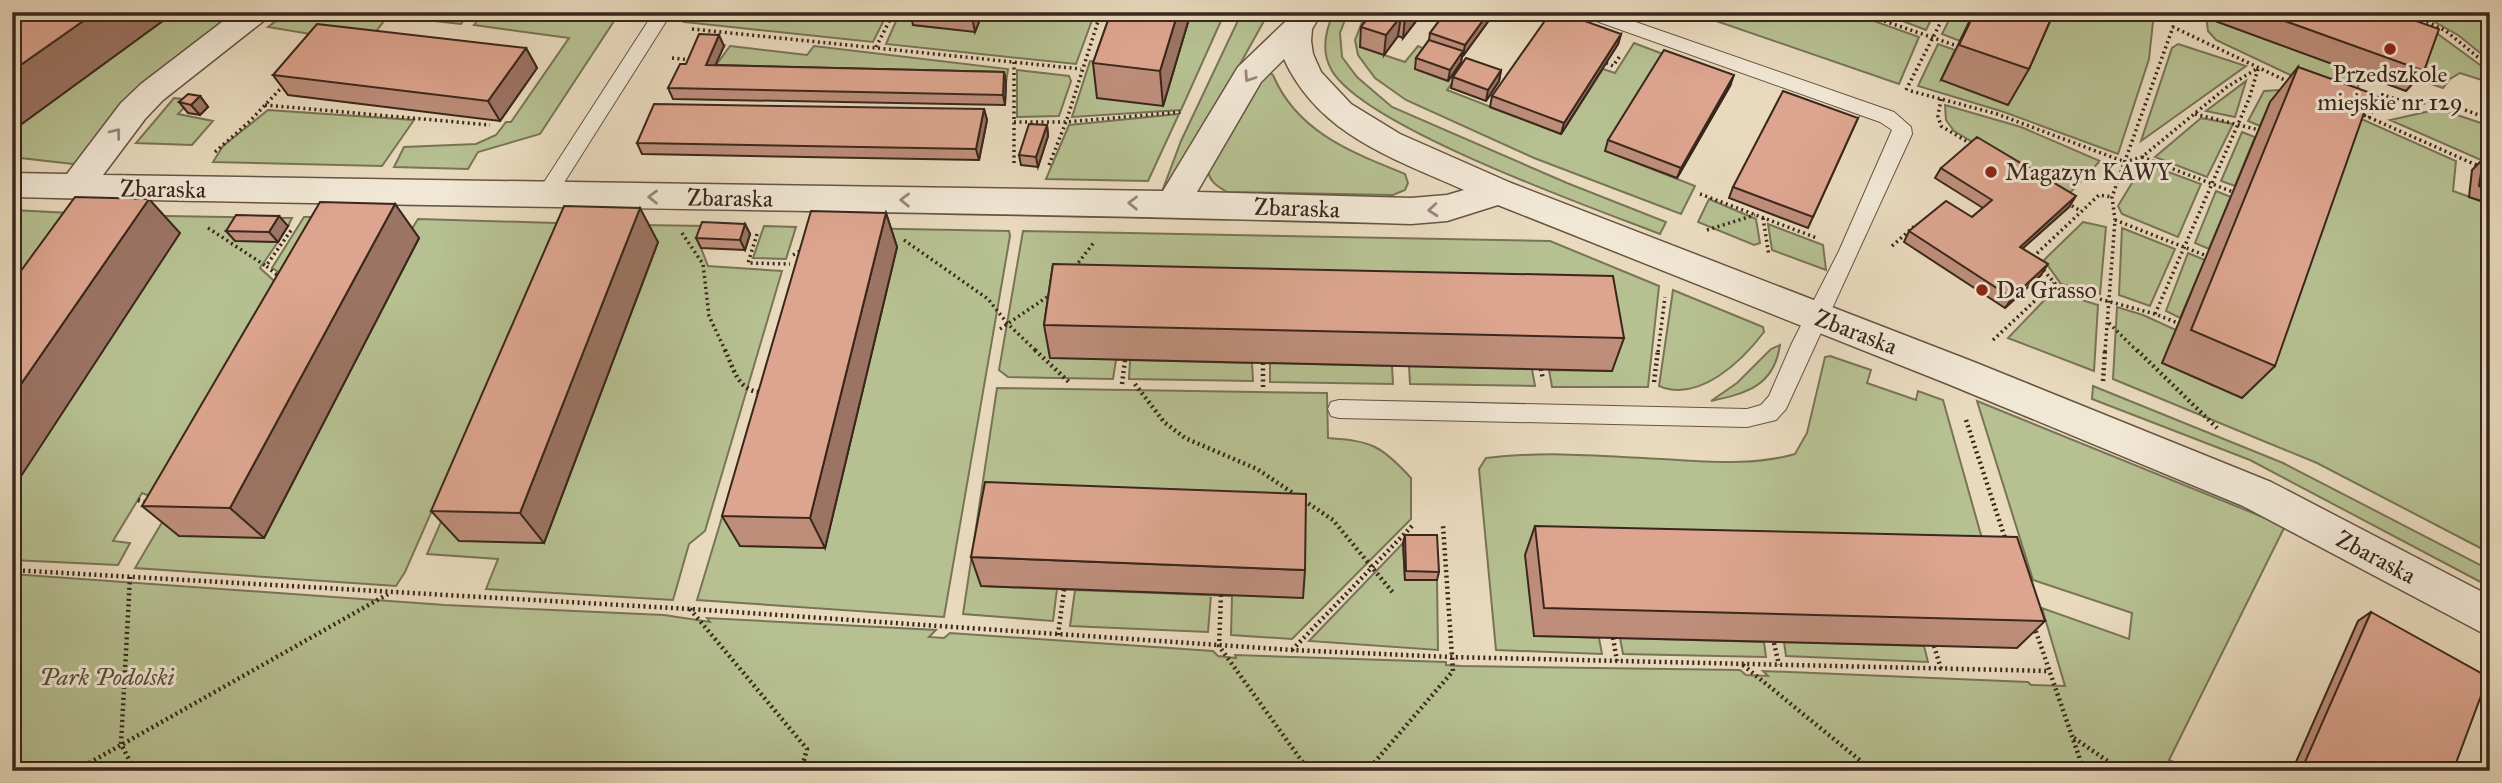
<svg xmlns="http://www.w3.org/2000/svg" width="2502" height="783" font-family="'IM FELL Great Primer',serif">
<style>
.green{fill:#b6c091;stroke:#787456;stroke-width:2}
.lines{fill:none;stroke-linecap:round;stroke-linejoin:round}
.service-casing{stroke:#665444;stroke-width:2}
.minor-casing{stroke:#665444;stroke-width:3}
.path-far1{stroke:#3a271c;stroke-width:3.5;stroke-dasharray:2 3.5;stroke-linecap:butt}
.path{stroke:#3a271c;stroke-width:4.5;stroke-dasharray:2 3.5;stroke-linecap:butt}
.service{fill:#f1e7d5;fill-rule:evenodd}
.minor{fill:#f1e7d5;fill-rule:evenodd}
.wall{fill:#be8e7b;stroke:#3a271c;stroke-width:2}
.shaded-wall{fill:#9b7464;stroke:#3a271c;stroke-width:2}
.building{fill:#dda58f;stroke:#3a271c;stroke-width:2}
.oneway{stroke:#968778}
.poi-dot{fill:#8f2418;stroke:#f1e7d5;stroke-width:2.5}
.labels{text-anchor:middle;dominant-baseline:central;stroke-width:6;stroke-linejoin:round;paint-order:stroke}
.poi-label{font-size:24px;fill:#3a271c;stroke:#f1e7d5;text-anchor:start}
.street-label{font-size:24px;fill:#3a271c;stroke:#f1e7d5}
.park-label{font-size:24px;font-style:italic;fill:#594d39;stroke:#f1e7d5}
</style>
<rect width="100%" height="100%" fill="#e9dabe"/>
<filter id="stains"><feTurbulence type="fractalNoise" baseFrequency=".00286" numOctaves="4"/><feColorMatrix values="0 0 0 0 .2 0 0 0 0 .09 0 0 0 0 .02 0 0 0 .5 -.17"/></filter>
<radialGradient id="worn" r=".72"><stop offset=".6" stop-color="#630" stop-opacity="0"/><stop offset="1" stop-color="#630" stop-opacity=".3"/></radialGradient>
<path class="green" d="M175 12H243L82 159 73 164 12 157V131Z
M288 12H470L461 24 388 16 363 48 322 36 268 27Z
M484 12H620L540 134 478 152 468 169 394 167 404 147 476 144 496 135 506 122H511L569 38 474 25Z
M691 12H888L873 42 684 22Z
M900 12H919L913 25 974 31 983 12H1095L1076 64 886 44Z
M1191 12H1225L1181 110 1072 117 1090 61 1109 63 1163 106Z
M1242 12H1269L1175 181 1163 189 1181 141Z
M1334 12H1348L1340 33 1342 57 1357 77 1392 107 1567 183 1666 222 1660 234C1593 208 1361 126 1331 69 1321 51 1326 29 1334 12Z
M1366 12H1387L1384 55 1405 62 1418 46 1427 50 1448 81 1461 62 1466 64 1447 90 1561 134 1603 69 1615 73 1634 43 1692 65 1606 151 1695 186 1681 214 1534 158 1406 100 1375 78 1358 55 1355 40Z
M1690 12H1849L1919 37 1899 84Z
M1879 12H1935L1926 30Z
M1953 12H1974L1960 41 1942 34Z
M2049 12H2154L2149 59 2118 154 2004 112 1918 86 1938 44 1955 50 1941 80Z
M2417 12H2490V61L2458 35Z
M2206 15 2216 18 2215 21 2357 73 2359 95 2318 88 2216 40 2208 31Z
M2427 26 2487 70 2482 80 2460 73 2450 79 2443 88 2411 77Z
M2178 44 2246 66 2141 141 2172 48Z
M730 46 807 55 814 46 1008 69 1006 83 714 68Z
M1017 70 1069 76 1071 81 1059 116 1017 117Z
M1268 72 1273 75C1297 132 1351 152 1405 174L1408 183 1405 190 1393 195 1227 192C1215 185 1209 181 1207 167L1259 74Z
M2246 81 2235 117 2206 111Z
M2294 89 2456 161 2453 191 2490 204V553L2317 463 2113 379 2117 307 2143 315 2176 330 2163 363 2271 103 2260 126 2248 121 2264 91Z
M174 98 191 100 178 114 213 121 192 145 136 143Z
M1945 105 2021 127 2100 161 2066 197 1954 131 1946 120Z
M2439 109 2490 126V164L2390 120Z
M268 110 414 120 382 166 213 162 223 146Z
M1179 114 1148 181 1046 179 1069 125Z
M2201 118 2233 124 2207 177 2155 157Z
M2242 132 2255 137 2235 186 2221 181Z
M2144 163 2201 184 2178 237 2122 214 2118 206Z
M2216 191 2231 197 2209 249 2195 243Z
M1709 199 1756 219 1760 243 1754 245 1698 222Z
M12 210 89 214 49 272 12 271V254L16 249H12Z
M105 215 292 218 288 226 245 225 236 240 278 242 260 268 283 289 161 500 142 493 113 541 130 543 118 565 12 560V490Z
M304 217H318L290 279 272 268Z
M418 219 556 223 557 226 405 572 396 586 135 568 180 492 373 224 413 227Z
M2083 222 2106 227 2100 294 2061 284 2044 260Z
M571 224 708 226 701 248 708 266 782 271 705 531 689 544 673 600 486 589 498 559 427 554Z
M1768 224 1823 245 1826 270 1772 250Z
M764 226 796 227 786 259 753 258Z
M848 228 1009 231 1010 236 944 617 697 600 726 504 740 546 825 548 789 290 798 256Z
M2122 228 2175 249 2150 306 2119 295Z
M1023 231 1550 241 1659 286 1648 387H1552L1549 370 1612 371 1602 310 1116 360 1113 379 1008 377 999 370Z
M2188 253 2205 260 2180 318 2166 311Z
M1673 290 1763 327 1764 332C1742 361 1699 403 1659 386Z
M2053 291 2098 305 2094 371 2008 338Z
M1780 345C1774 386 1747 393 1711 401L1737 383 1771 349Z
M1830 356 1871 370 1867 383 1916 400 1918 391 1943 400 1990 567 1534 635 1599 638 1602 654 1496 650 1479 469 1486 458C1550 450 1615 457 1678 460 1717 462 1757 465 1795 454L1807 433 1825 357Z
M1130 360 1252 363 1253 381 1129 379Z
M1270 363 1392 366 1393 384 1270 382Z
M1409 366 1532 369 1535 386 1410 384Z
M2093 386 2283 463 2490 570V587L2250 460 2092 399Z
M997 388 1327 393 1328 438C1371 441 1381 445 1411 478V519L1292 639 1231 635 1232 596 981 586 1057 589 1053 621 963 614Z
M1977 401 2285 526 2169 760 2195 771H12V574L445 605 664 615 710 622 707 618 936 630 929 637 944 638 950 633 1213 651 1218 656 1236 658 1235 655 1446 662V665L1461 666 1740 670 1746 675 1768 676 1763 671 2028 682 2031 685 2065 686 2042 608 2129 639 2132 613 2033 580Z
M1403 543 1405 580H1437L1438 650 1309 641Z
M1075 590 1211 595 1208 632 1070 626Z
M1620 638 1764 642 1766 657 1623 654Z
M1784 642 1924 646 1928 662 1786 656Z"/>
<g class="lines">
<g class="service-casing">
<path id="service" d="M654 12H672L553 200 546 202 539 200 536 195 539 190Z
M1579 12H1607L1894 112 1911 127 1912 134 1786 409 1776 420 1747 427 1339 418 1331 416 1328 409 1331 402 1339 400 1747 409 1761 405 1769 396 1792 343 1839 251 1892 130 1880 122 1582 16Z"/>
</g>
<g class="minor-casing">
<path id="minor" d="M235 12H270L266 19 163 100 145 119 103 175 1163 191 1238 67 1285 22 1291 12H1322L1312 29 1311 41 1313 54 1321 72 1351 104 1400 134 1511 183 1974 362 2271 482 2490 596V637L2243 506 1948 384 1498 205 1447 221 1411 224C945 210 478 208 12 197V173L67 174 121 103 141 84ZM1284 59C1319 135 1393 158 1464 190L1447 195 1411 198 1197 192 1261 82Z"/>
</g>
<path class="path-far1" d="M1536 12 1551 18
M1869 12 1867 15 1957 46
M2407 12 2446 31 2490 67
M692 29 1081 69
M876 47 894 12
M672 58 691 60
M1014 62V164
M1606 63 1613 66 1620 56
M1906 90 1946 12
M1911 91 1997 114 2125 162 2142 157 2227 87 2258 68
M1941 99 1938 116 1941 126 1973 145
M265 105 490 125
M2359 113 2490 171
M2195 114 2259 130
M2369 118 2380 94 2414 105 2437 100 2490 119
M1014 122H1066L1181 112
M215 152 250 121 284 85
M2142 157 2233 192
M1049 165 1066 122 1101 12
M1700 194 1817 238
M2067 203 2081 211
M1763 218 1769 256
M2115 220 2207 256
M208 228 266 266
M1707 230 1755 215
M682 233 703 264 709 316 726 352
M757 234 748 263 790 264
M904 240 988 299 1007 323 1037 352
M1892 246 1917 224
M793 255 804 249
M2033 257 2099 195 2112 197
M2040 266 2059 288 2155 314 2178 323
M1075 267 1095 241
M281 278 266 266 292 229
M2155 314 2249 99 2258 69
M2109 323 2138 352
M1000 329 1050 295
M1993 340 2054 283
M1658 352 1665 297
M2105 352 2115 220 2112 197 2173 27 2291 83"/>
<path class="path" d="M725 350C733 367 738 392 761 392
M1035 350 1070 383
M2137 350 2217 428
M1263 363V387
M1541 369 1543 380
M2103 381 2105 350
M1654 382 1658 350
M1122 384 1125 360
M1135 384 1164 422 1185 438 1257 469 1333 520 1394 594
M1966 420 2006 541
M138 500 150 504
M12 570 690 609 1292 650 1450 657 2049 671
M130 577 121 744 135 771
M1221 595 1219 646 1309 771
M690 609 807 749 801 771
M2034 626 2084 771
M1058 635 1064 590
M1613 638 1617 661
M1774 643 1779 665
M1934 646 1941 669
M1292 650 1412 526
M1743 665 1873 771
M2074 738 2122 771
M75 771 388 594
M1367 771 1453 671 1443 526"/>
<use href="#service" class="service"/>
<use href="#minor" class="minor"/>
</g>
<path class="wall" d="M910 12H983L975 32 913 25Z
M1111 12H1191L1163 106 1097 98 1093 63Z
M1373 12H1423L1403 38 1398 36 1384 55 1360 47 1361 27Z
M1446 12H1495L1463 56H1462L1461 62 1448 81 1415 69 1416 58 1429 40 1430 33Z
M1974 12H2054L2029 69 2008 105 1941 80Z
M2219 12H2391L2424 71 2406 91 2215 21Z
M1621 34 1618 44 1561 134 1490 107 1492 96Z
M724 46 715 65 1004 72 1006 83 1005 105 673 99 668 88 686 64Z
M526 48 537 68 500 121 288 95 273 75Z
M2298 67 2275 366 2242 398 2162 363 2270 102Z
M1501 70 1499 81 1486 101 1451 88 1453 77Z
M1730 86 1677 178 1605 151 1608 140Z
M200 96 208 107 200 115 188 113 179 102Z
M984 109 987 120 979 160 642 154 637 143Z
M1858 118 1808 228 1729 198 1733 187Z
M1047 125 1048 136 1038 167 1021 165 1019 155Z
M2483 159 2490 162V204L2469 197 2472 170Z
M1941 168 2069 207 2023 248 2041 275 2005 308 1904 242 1909 231 1972 217 1983 208 1935 178Z
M395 204 419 238 264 538 179 536 142 506Z
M886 213 897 247 825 548 740 546 722 516Z
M745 224 750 234 745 250 701 248 696 238Z
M288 226 278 242 235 241 226 231Z
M658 242 544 543 459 541 431 511Z
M1053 264 1624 338 1612 371 1050 358 1044 325Z
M1535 526 2045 621 2017 648 1534 636 1525 555Z
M1405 535 1439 572 1437 580H1405L1403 543Z
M971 557 1305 570 1303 598 981 586Z
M2371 612 2453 771H2292L2358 621Z"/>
<path class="shaded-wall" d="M96 12H175L12 131V71Z
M971 12H983L975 32Z
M1178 12H1191L1163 106 1160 71Z
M1410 12H1423L1403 38 1405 18Z
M1489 12H1495L1463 56 1465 45Z
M1401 16 1398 36 1384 55 1386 35Z
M1621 34 1618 44 1561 134 1564 123Z
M719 35 724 46 711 75 706 65Z
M526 48 537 68 500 121 488 101Z
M1463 51 1461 62 1448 81 1450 70Z
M1501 70 1499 81 1486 101 1488 90Z
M1004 72 1006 83 1005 105 1003 95Z
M1734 75 1730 86 1677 178 1681 168Z
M200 96 208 107 200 115 191 105Z
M984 109 987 120 979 160 976 149Z
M1047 125 1048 136 1038 167 1036 157Z
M2076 196 2069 207 2013 257 2020 247Z
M149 199 180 233 12 490V397Z
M395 204 419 238 264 538 230 508Z
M640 208 658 242 544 543 520 513Z
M886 213 897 247 825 548 810 518Z
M279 216 288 226 278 242 269 232Z
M745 224 750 234 745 250 740 240Z
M12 245 16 249 12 254Z
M2048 264 2041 275 2005 308 2012 298Z"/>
<path class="building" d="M25 12H96L12 71V21Z
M1111 12H1178L1160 71 1093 63Z
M1373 12H1410L1405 18 1401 16 1386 35 1361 27Z
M1446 12H1489L1465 45 1430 33Z
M1551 12H1560L1621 34 1564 123 1492 96Z
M1975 12H2054L2029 69 1959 45Z
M2260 12H2391L2439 29 2424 71Z
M317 24 526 48 488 101 273 75Z
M699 34 719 35 706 65 1004 72 1003 95 668 88 680 64H686Z
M1429 40 1463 51 1450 70 1416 58Z
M1664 50 1734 75 1681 168 1608 140Z
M1466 58 1501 70 1488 90 1453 77Z
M2298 67 2371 93 2275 366 2191 330Z
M1783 91 1858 118 1813 217 1733 187Z
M188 94 200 96 191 105 179 102Z
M654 104 984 109 976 149 637 143Z
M1029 124 1047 125 1036 157 1019 155Z
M1977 137 2076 196 2020 247 2048 264 2012 298 1909 231 1946 201 1972 217 1992 200 1941 168Z
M2483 159 2490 162V190L2479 186Z
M75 197 149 199 12 397V283Z
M320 202 395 204 230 508 142 506Z
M564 206 640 208 520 513 431 511Z
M811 211 886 213 810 518 722 516Z
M236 215 279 216 269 232 226 231Z
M702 222 745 224 740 240 696 238Z
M1053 264 1613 276 1624 338 1044 325Z
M985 482 1306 494 1305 570 971 557Z
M1535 526 2017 537 2045 621 1544 608Z
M1405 535H1437L1439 572 1406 571Z
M2371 612 2488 677 2453 771H2301Z"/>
<defs><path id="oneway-chevron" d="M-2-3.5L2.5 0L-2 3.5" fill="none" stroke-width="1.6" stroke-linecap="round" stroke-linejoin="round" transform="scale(1.75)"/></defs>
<g class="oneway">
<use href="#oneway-chevron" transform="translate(1249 77) rotate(124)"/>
<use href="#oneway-chevron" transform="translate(116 133) rotate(-52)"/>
<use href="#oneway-chevron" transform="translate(653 197) rotate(-179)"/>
<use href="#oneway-chevron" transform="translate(905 200) rotate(-179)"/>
<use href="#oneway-chevron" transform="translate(1133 203) rotate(-179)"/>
<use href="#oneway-chevron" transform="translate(1433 210) rotate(175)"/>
</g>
<g class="poi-dot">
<circle cx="2390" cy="49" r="7"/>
<circle cx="1991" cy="172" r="7"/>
<circle cx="1982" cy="290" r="7"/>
</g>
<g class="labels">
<g class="poi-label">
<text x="2390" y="74" text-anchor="middle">Przedszkole<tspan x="2390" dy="28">miejskie nr 129</tspan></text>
<text x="2005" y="172">Magazyn KAWY</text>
<text x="1996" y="290">Da Grasso</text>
</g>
<g class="street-label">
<text transform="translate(163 189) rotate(1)">Zbaraska</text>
<text transform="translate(730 198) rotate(1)">Zbaraska</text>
<text transform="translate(1297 208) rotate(2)">Zbaraska</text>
<text transform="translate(1856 332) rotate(21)">Zbaraska</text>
<text transform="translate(2376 557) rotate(28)">Zbaraska</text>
</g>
<g class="park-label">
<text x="107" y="677">Park Podolski</text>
</g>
</g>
<rect width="2502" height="783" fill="none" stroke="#e9dabe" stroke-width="42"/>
<rect x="14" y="14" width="2474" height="755" fill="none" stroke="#3a271c" stroke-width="3.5"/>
<rect x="21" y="21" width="2460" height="741" fill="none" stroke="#3a271c" stroke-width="2"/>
<rect width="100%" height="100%" filter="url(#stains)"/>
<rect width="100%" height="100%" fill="url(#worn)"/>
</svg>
